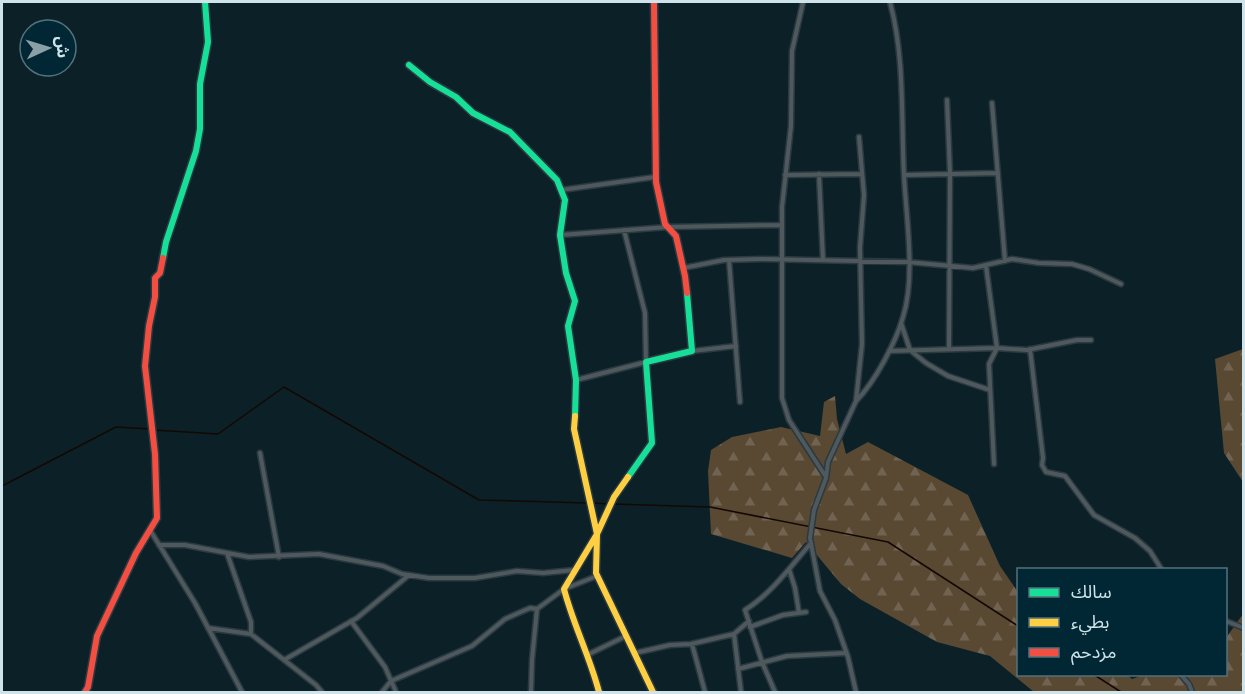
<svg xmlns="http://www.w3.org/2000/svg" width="1245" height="694" font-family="'Fira Sans Condensed','Noto Sans Arabic',sans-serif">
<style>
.forest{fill:url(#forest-firs)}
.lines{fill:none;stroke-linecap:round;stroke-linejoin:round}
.stream{stroke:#140804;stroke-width:1.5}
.street-casing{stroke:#2a3a40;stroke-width:7}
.fast-casing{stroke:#2a3a40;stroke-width:9}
.slow-casing{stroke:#2a3a40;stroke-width:9}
.jam-casing{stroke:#2a3a40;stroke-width:9}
.street{stroke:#4f595d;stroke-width:4}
.fast{stroke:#16e098;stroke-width:6}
.slow{stroke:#ffcf43;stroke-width:6}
.jam{stroke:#f24e42;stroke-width:6}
</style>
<defs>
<pattern id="forest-firs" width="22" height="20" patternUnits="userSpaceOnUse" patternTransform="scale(1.5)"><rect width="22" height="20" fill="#594933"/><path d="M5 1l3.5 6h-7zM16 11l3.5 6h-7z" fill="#706351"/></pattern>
</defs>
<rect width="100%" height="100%" fill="#0c2127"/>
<path class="forest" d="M1243 349H1244L1243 482 1224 453 1215 359Z
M835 396 837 419 846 454 868 442 968 495 1000 566 1018 592V674H1126L1132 679 1144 675 1226 674V638L1243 614V692H1034L990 656 937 642 860 599 841 584 806 542 792 558 711 534 708 471 711 450 732 437 781 427 820 436 824 402Z"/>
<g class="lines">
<path class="stream" d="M154 430 218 434 284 387 479 500 587 503
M2 486 116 427 150 429
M592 503 608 504
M613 504 710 507 888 542 1018 626
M1093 674 1121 692"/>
<g class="street-casing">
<path id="street" d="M803 2 792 51 791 126 782 207V398L789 420 826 477
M947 100 950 173 949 349
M992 103 1005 261
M819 174 823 260
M785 175 862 174
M904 175 998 173
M561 190 655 177
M560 235 668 227 782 225
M729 260 740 402
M986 266 997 348 989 364 994 464
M683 268 724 260 762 259 908 262 973 268 1012 259 1039 263 1072 264 1089 269 1121 284
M901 323 910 350 926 363 948 376 990 390
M1030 349 1043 458 1042 465 1046 472 1065 476 1094 515 1135 538 1150 551 1162 570
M692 351 736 346
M889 351 997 348 1027 350 1077 340H1091
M576 380 646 362 645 313 624 230
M856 401C875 382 896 342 903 317 916 276 906 218 904 175 901 117 905 58 890 2
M260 453 279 557
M150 530 195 603 242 692
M159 545H185L249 557 319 554 383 566 402 574 429 578H475L517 571 543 573 574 570
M227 553 251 622V634
M789 569 795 588 799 613
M351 621 385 667 396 692
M1226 621 1244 628
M750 627 783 615 806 612
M208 628 251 634 316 685 322 692
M734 634 741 692
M692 644 705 692
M635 653 670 645 691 644 734 634 749 621
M587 655 626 636
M284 660 357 618 409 575
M738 669 787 656 846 653
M1180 674 1189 684 1192 692
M382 692 391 681 472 646 505 619 530 608 537 609
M531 692 532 660 537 609 564 589 597 576
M775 692 762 662 745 610C771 594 791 566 811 543
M856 692 848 657 835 620 820 591 810 538 814 510 826 478 828 462 856 401 862 344 860 247 864 195 859 137"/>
</g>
<g class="fast-casing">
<path id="fast" d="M409 65 430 82 456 97 473 113 510 132 557 180 565 200 560 235 566 273 575 301 568 326 576 380 575 416
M163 258 166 242 196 151 200 129V84L208 42 205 2
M628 477 652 443 646 362 692 351 687 293"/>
</g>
<g class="slow-casing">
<path id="slow" d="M575 416 574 429 597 534 596 573 653 692
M599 692C590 657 573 624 564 589L597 534 614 497 628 477"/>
</g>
<g class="jam-casing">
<path id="jam" d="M654 2 656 182 665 224 676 236 685 276 687 293
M85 692 88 687 97 636 136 553 157 518 155 454 145 366 149 326 155 297V278L160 273 163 258"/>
</g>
<use href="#street" class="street"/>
<use href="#fast" class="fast"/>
<use href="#slow" class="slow"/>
<use href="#jam" class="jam"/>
</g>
<rect width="1245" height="694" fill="none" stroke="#cfe3eb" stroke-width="6"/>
<rect x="1017" y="568" width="210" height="108" fill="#002733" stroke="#53727d" stroke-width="1.5"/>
<rect x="1029" y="588" width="30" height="9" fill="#16e098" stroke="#53727d" stroke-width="1.5"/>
<text x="1071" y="598" font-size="18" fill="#cfe3eb">سالك</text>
<rect x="1029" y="618" width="30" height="9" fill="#ffcf43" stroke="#53727d" stroke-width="1.5"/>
<text x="1071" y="628" font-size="18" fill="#cfe3eb">بطيء</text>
<rect x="1029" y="648" width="30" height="9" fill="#f24e42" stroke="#53727d" stroke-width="1.5"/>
<text x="1071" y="658" font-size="18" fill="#cfe3eb">مزدحم</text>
<g transform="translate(48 48) rotate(86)"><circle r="28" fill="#002733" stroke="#53727d" stroke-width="1.5"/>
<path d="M0-4.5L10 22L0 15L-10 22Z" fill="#8b9fa6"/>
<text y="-9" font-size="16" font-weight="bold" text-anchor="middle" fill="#cfe3eb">ش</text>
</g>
</svg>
